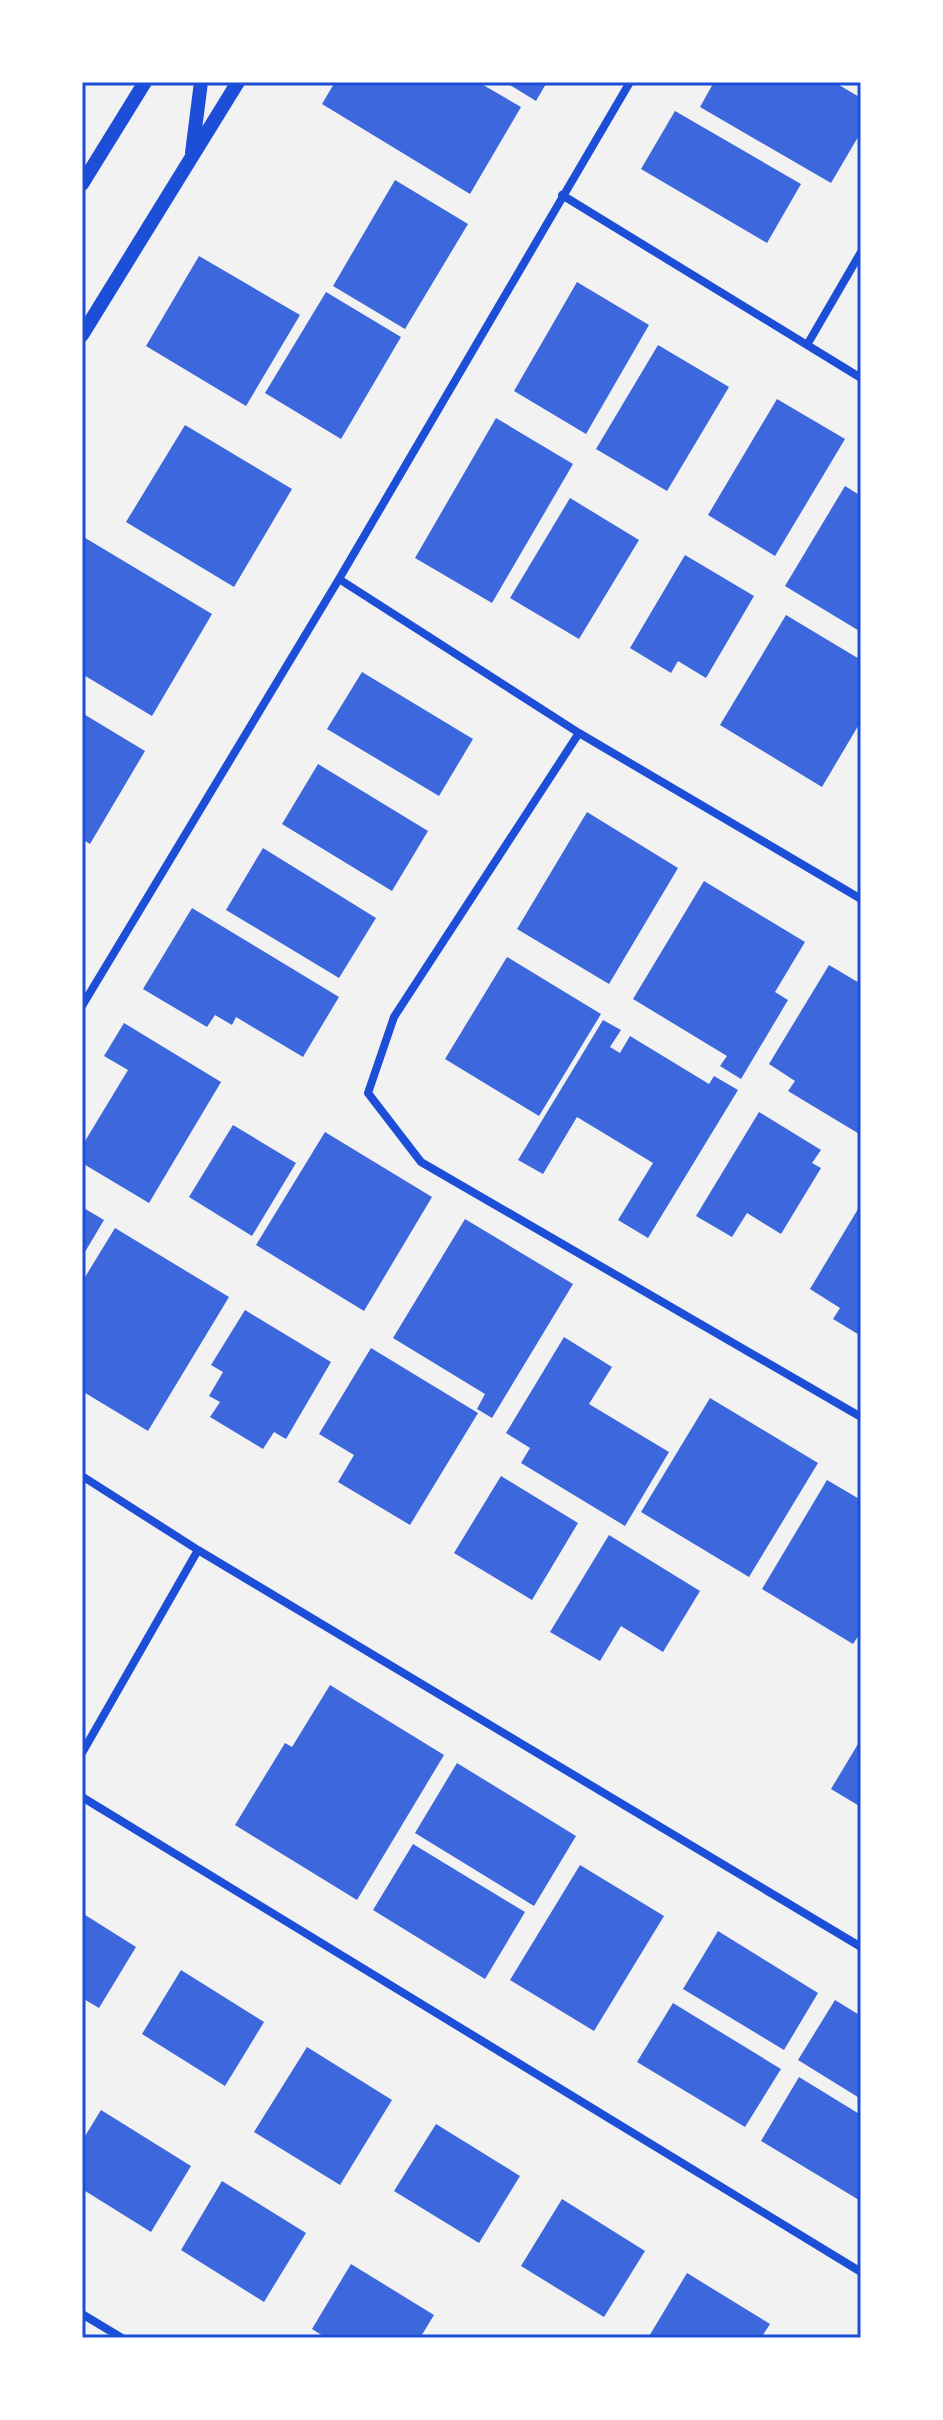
<svg xmlns="http://www.w3.org/2000/svg" width="943" height="2420" font-family="'Archivo Narrow',sans-serif">
<style>
.building{fill:#3d67dc}
.lines{fill:none;stroke-linecap:round;stroke-linejoin:round}
.minor{stroke:#1d4ed8;stroke-width:8}
.tertiary{stroke:#1d4ed8;stroke-width:14}
.neatline{fill:none;stroke:#1d4ed8;stroke-width:3}
</style>
<rect width="100%" height="100%" fill="#f2f2f2"/>
<path class="building" d="M335 82H478L521 107 470 194 322 104Z
M505 82H547L536 101Z
M714 82H834L861 98V132L831 183 700 107Z
M675 111 801 184 767 243 641 169Z
M395 180 468 224 405 329 333 286Z
M199 256 300 315 246 406 146 346Z
M577 282 649 325 586 434 514 391Z
M326 292 401 337 341 439 265 393Z
M658 345 729 387 667 491 596 449Z
M777 399 845 439 775 556 708 515Z
M496 418 573 464 492 603 415 558Z
M185 425 292 489 234 587 126 522Z
M845 486 861 496V632L785 586Z
M570 498 639 540 579 639 510 598Z
M82 536 212 614 152 716 82 674Z
M685 555 754 596 706 678 678 661 671 673 630 648Z
M786 615 861 660V721L822 787 720 725Z
M362 672 473 739 439 796 327 729Z
M82 713 145 751 90 844 82 839Z
M318 764 428 831 392 891 282 824Z
M587 812 678 868 609 984 517 929Z
M263 848 376 918 339 978 226 910Z
M704 881 805 942 775 992 788 1000 741 1079 720 1066 727 1056 633 999Z
M192 908 339 997 303 1057 236 1017 232 1025 215 1015 207 1027 143 989Z
M507 957 601 1014 539 1116 445 1059Z
M829 965 861 984V1135L788 1091 795 1081 769 1064Z
M603 1020 621 1030 610 1047 620 1053 630 1036 709 1084 714 1076 738 1090 648 1238 618 1220 653 1163 577 1117 543 1174 518 1160Z
M124 1023 221 1082 149 1203 82 1163V1146L128 1070 104 1056Z
M759 1112 821 1150 812 1163 821 1168 781 1234 747 1213 732 1237 696 1216Z
M233 1125 296 1163 252 1236 189 1197Z
M325 1132 432 1197 364 1311 256 1245Z
M861 1204V1336L833 1319 840 1308 810 1289Z
M82 1207 104 1220 82 1257Z
M465 1219 573 1284 492 1418 477 1409 485 1394 393 1338Z
M115 1228 229 1297 148 1431 82 1391V1282Z
M245 1310 331 1362 286 1439 274 1432 263 1449 210 1417 220 1402 209 1396 223 1372 211 1365Z
M564 1337 612 1367 589 1404 669 1452 625 1526 521 1463 530 1448 506 1433Z
M371 1348 478 1413 410 1525 338 1482 354 1455 319 1434Z
M710 1398 818 1463 749 1577 641 1512Z
M501 1476 578 1523 532 1600 454 1553Z
M827 1480 861 1500V1632L853 1644 762 1589Z
M609 1535 700 1591 663 1652 621 1626 600 1661 550 1632Z
M330 1685 444 1755 357 1900 235 1825 285 1743 292 1747Z
M861 1739V1807L831 1789Z
M457 1763 576 1836 534 1906 415 1833Z
M413 1844 525 1912 485 1979 373 1910Z
M580 1865 664 1916 594 2031 510 1980Z
M82 1913 136 1947 99 2008 82 1998Z
M718 1931 818 1993 784 2050 683 1989Z
M181 1970 264 2022 225 2086 142 2034Z
M835 2000 861 2016V2099L798 2060Z
M673 2003 781 2069 745 2127 637 2062Z
M307 2047 392 2100 340 2185 254 2132Z
M799 2077 861 2115 859 2200 761 2141Z
M101 2110 191 2166 151 2232 82 2189V2141Z
M436 2124 520 2176 479 2243 394 2191Z
M222 2181 306 2233 264 2302 181 2250Z
M562 2199 645 2251 604 2317 521 2266Z
M351 2264 434 2315 420 2338H326L312 2329Z
M687 2273 770 2324 761 2338H648Z"/>
<g class="lines">
<path class="minor" d="M562 195 861 378
M807 345 861 252
M339 579 579 733 861 899
M579 733 394 1017 368 1093 421 1162 861 1417
M82 1006 339 579 630 82
M82 1476 198 1550 861 1947
M82 1753 198 1550
M82 1797 861 2272
M82 2314 122 2338"/>
<path class="tertiary" d="M192 153 201 82
M82 184 145 82
M82 335 238 82"/>
</g>
<rect width="943" height="2420" fill="none" stroke="#ffffff" stroke-width="168"/>
<rect x="84" y="84" width="775" height="2252" class="neatline"/>
</svg>
